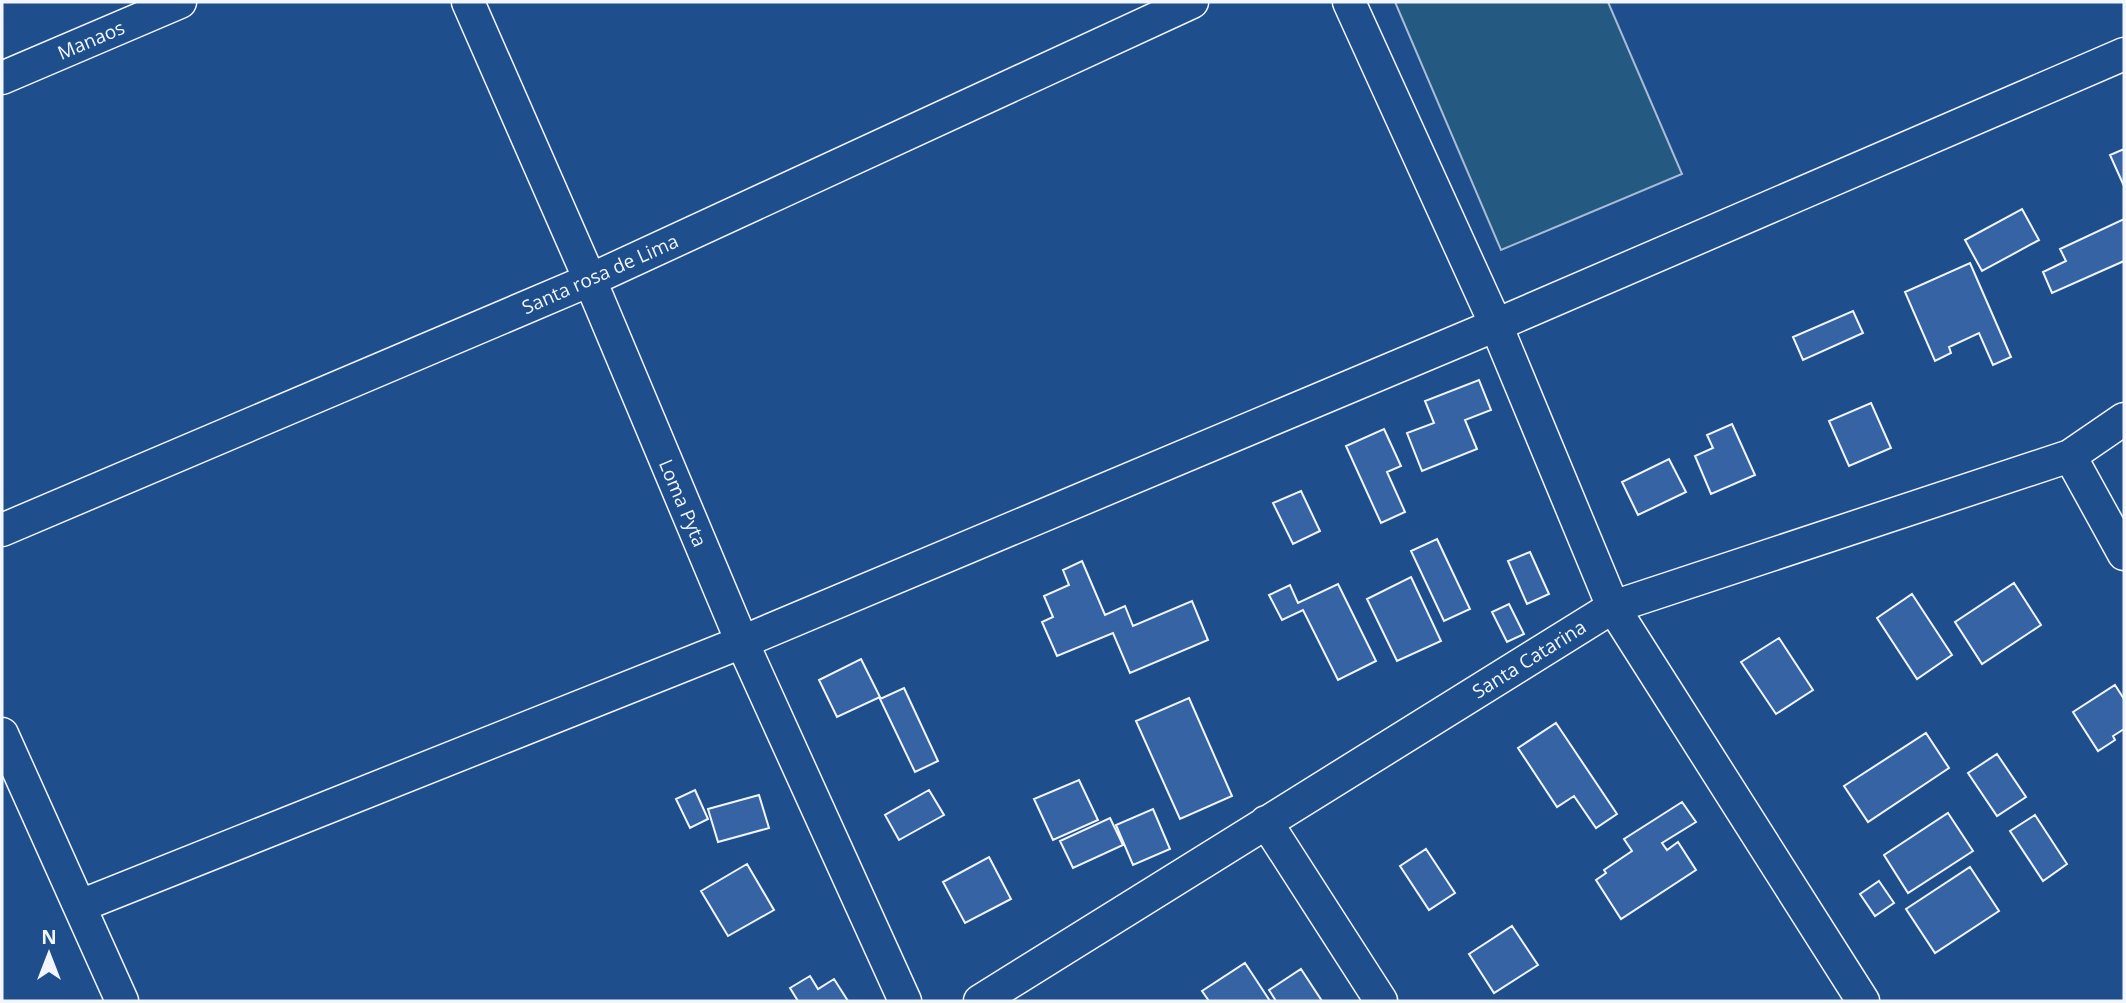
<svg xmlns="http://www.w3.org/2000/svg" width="2126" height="1003" font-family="'Open Sans',sans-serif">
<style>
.green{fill:#245a82;stroke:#a8bbd7;stroke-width:2}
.building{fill:#3563a3;stroke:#f2f6ff;stroke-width:2}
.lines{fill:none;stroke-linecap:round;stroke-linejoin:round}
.street-casing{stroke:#f2f6ff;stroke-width:35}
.street{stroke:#1f4e8c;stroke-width:32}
.labels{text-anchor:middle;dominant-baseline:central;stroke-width:5;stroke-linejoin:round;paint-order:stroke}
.street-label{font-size:19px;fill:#f2f6ff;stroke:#1f4e8c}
</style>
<rect width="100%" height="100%" fill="#1f4e8c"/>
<path class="green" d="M1395 2H1608L1682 174 1501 250Z"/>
<path class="building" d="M2124 149V186L2110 155Z
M2022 209 2039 240 1982 271 1965 240Z
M2124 219V261L2052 293 2043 272 2066 261 2060 249Z
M1970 263 2011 357 1993 365 1979 333 1949 347 1951 353 1935 361 1905 292Z
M1853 311 1863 333 1803 360 1793 337Z
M1479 380 1491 410 1465 420 1477 449 1422 471 1407 433 1434 423 1425 401Z
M1871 403 1891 448 1849 466 1829 421Z
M1732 424 1755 475 1711 494 1695 456 1713 448 1707 435Z
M1384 429 1401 466 1387 472 1405 512 1381 523 1346 446Z
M1669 459 1686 492 1638 515 1622 482Z
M1301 491 1320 531 1293 544 1273 503Z
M1437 539 1470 609 1444 621 1411 551Z
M1530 552 1549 594 1527 604 1508 561Z
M1082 561 1105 615 1125 606 1133 626 1192 601 1208 640 1130 673 1113 633 1057 656 1042 622 1053 617 1044 596 1069 585 1063 570Z
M1411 577 1441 641 1397 661 1367 599Z
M2014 583 2041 625 1982 664 1955 622Z
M1338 584 1376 661 1338 680 1303 610 1282 620 1269 595 1290 585 1298 603Z
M1912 594 1952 655 1917 679 1877 618Z
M1509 604 1524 634 1507 642 1492 612Z
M1779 638 1813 690 1776 714 1741 662Z
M861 659 880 697 837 717 819 680Z
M2115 685 2124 699V729L2113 736 2115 740 2098 751 2073 712Z
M904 688 938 761 915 772 880 699Z
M1189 698 1232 796 1180 819 1136 721Z
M1556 723 1617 814 1596 828 1574 796 1557 807 1518 748Z
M1926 733 1949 768 1868 822 1844 786Z
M1997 754 2026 797 1997 816 1968 773Z
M1079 780 1098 820 1053 840 1034 799Z
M695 790 708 819 690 828 676 799Z
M929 790 944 815 899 840 885 815Z
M759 795 769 828 718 842 708 809Z
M1682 802 1696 822 1662 843 1667 850 1678 842 1696 870 1621 919 1596 880 1606 873 1604 870 1632 851 1624 839Z
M1153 809 1170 849 1133 865 1116 825Z
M1948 813 1973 851 1908 893 1884 855Z
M2035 815 2067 864 2043 881 2010 831Z
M1110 818 1123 845 1073 868 1060 841Z
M1426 849 1455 893 1429 910 1400 866Z
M989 857 1011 899 965 923 943 882Z
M747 864 774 910 728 936 701 891Z
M1970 867 1999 911 1935 953 1906 909Z
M1879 881 1894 903 1875 916 1860 894Z
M1512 926 1538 965 1494 993 1469 954Z
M1245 963 1270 1001H1209L1202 991Z
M1301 969 1322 1001H1276L1269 990Z
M810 976 818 989 834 979 848 1001H798L790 988Z"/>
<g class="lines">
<g class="street-casing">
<path id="street" d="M468 2 590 280 742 642 905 1001
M1349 2 1496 325 1613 607 1863 1001
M2 78 180 2
M2070 456 2124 554
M2 530 590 280 1192 2
M2 734 122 1001
M1266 822 1381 1001
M80 906 742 642 1496 325 2124 54
M980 1001 1613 607 2070 456 2124 419"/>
</g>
<use href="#street" class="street"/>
</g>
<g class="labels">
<g class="street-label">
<text transform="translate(91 40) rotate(-23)">Manaos</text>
<text transform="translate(600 274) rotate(-24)">Santa rosa de Lima</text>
<text transform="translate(683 503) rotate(67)">Loma Pyta</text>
<text transform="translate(1529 659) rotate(-32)">Santa Catarina</text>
</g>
</g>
<rect width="2126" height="1003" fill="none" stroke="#f2f6ff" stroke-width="7"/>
<g transform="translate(49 954)" stroke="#1f4e8c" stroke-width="5" paint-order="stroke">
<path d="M0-5L12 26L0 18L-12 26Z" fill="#f2f6ff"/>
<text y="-10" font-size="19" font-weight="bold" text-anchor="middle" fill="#f2f6ff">N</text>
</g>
</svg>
